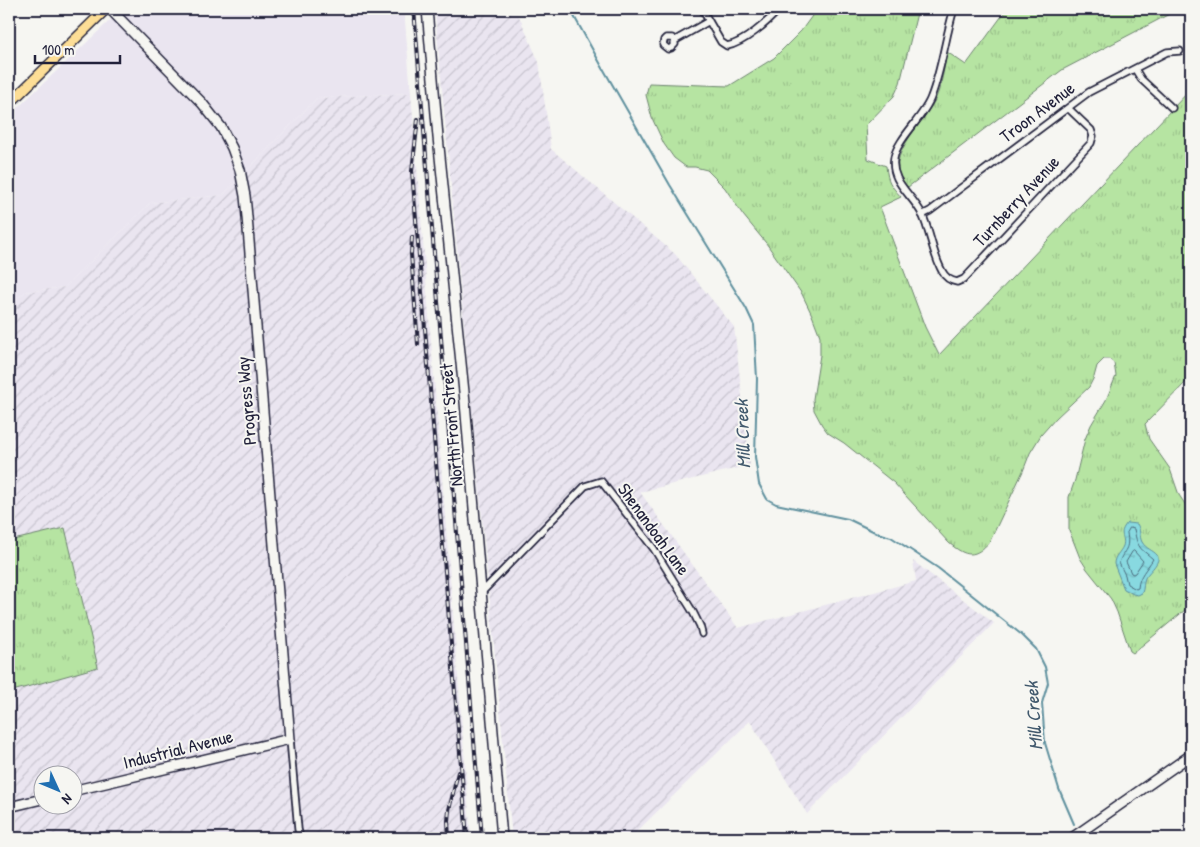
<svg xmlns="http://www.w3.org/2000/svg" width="1200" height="847" font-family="'Patrick Hand',sans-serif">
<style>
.built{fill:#eae5f0}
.industrial{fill:url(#industrial-furrows);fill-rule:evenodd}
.grass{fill:url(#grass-tufts);stroke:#6c836e}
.water{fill:url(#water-ripples);stroke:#5f909e}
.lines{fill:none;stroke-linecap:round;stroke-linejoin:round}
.shore{stroke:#4b6b7d;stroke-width:1}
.stream{stroke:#5f909e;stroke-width:2}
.street-casing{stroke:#22223b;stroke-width:9}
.secondary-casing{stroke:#22223b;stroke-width:12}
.primary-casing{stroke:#22223b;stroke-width:12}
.street{stroke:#f6f6f2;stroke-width:5.5}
.secondary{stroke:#f6f6f2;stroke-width:9}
.primary{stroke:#fdde96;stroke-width:9}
.rail-casing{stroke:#22223b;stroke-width:4}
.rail{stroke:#f6f6f2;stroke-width:2;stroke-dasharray:5.5;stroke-linecap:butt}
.labels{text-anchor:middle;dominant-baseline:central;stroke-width:4;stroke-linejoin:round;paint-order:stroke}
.street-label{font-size:18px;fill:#22223b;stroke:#f6f6f2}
.water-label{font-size:19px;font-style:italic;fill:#41596d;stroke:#f6f6f2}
</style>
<defs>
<pattern id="industrial-furrows" width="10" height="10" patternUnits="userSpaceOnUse" patternTransform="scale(1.25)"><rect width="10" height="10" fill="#eae5f0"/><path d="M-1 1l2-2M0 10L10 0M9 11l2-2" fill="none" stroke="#c8c4cf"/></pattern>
<pattern id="grass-tufts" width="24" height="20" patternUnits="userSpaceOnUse" patternTransform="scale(1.25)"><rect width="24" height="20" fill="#b6e4a2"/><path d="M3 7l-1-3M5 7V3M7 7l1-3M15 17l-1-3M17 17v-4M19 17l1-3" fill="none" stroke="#9cc38c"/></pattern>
<pattern id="water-ripples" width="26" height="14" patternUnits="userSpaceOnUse" patternTransform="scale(1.25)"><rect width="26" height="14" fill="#88d9e0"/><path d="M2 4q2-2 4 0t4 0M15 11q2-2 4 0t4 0" fill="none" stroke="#75bac1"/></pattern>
</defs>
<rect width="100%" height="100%" fill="#f6f6f2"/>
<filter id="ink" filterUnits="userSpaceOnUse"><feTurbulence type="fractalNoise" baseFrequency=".02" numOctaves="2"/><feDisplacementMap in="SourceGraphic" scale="10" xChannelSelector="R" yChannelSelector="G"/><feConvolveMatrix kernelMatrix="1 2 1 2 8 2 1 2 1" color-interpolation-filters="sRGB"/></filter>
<g filter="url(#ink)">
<path class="built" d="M122 9H404L411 93 317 98 223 195 150 203 65 287 25 292 9 305V116Z"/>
<path class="industrial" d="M435 14H518L539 62 551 149 675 254 734 327 750 465 640 492 738 628 916 581 913 561 994 623 807 814 750 721 630 838H512Z
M411 93 471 838H9V305L25 292 65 287 150 203 223 195 317 98ZM42 774H72V804H42Z"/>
<path class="grass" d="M817 9H918L900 83 894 96 866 125 868 159 886 166C888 183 890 184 901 197L880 207 925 327 939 355 1191 89V377L1145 424 1149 439 1170 469 1179 495 1191 513V605L1133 653 1130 651 1117 612 1111 599 1087 569 1080 558 1069 530V497L1075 480 1085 439 1091 425 1106 400 1116 376 1114 363 1109 359H1104L1097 366 1094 377 1089 387 1056 418 1041 435 1030 453 1023 471 990 541C975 559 966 557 949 543L894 483 844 443 828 433 822 425 814 410 813 399 820 355V336L812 315 802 294 766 243 743 215 725 188 707 170 695 167H686L674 158 664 144 652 118 646 95 649 83 729 86 774 58 801 31Z
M1007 9H1179L1062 70 908 187C904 183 900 179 899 174 890 153 925 120 935 100 942 85 944 68 947 52L966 65Z
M65 528 98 667 9 692V541Z"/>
<path class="water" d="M1127 523 1137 524C1141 530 1139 536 1142 542 1146 549 1153 550 1157 555 1162 562 1148 572 1145 578 1143 583 1144 588 1142 593L1138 595 1133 594 1124 589 1114 564C1114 556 1120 553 1123 546 1126 536 1117 535 1127 523Z"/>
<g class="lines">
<path class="shore" d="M1130 528 1134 529C1136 539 1137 547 1146 553 1148 555 1151 557 1153 559 1147 569 1139 575 1138 588L1136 589 1127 584 1125 575 1119 563C1124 548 1130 551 1127 533Z
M1134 551 1143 561 1135 573 1133 574 1131 573 1126 562 1132 552Z"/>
<path class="stream" d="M570 9 600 63 670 185 746 308 754 325 757 379 755 457 759 484 767 499 776 504 848 519 877 533 891 537 938 568 1022 635 1036 649 1045 667 1048 683 1042 703 1045 743 1059 789 1074 824"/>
<g class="street-casing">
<path id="street" d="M702 9 721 42 727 46C744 43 768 22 779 9
M954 9C945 38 942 69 931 97 924 117 897 139 894 158 890 182 912 194 922 214 930 231 933 255 942 271 945 277 951 281 957 282L964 279 1091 143 1093 136 1091 130 1068 108
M674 41 672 38H666L664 40 663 45 668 49 671 48 675 44 674 41 709 21
M1135 69 1141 79 1172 108
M922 215 930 211 1089 92 1167 52 1180 51
M482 592 585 486 601 481 654 549 693 612 700 626 702 634
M290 739 298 829 300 838"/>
</g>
<g class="secondary-casing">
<path id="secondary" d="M427 9 438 137 465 402 502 838
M72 791 290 739 247 217 245 196 240 170 232 148 221 127 202 103 110 9
M9 807 42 799
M1072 838 1191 755"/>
</g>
<g class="primary-casing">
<path id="primary" d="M9 104 106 9"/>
</g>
<use href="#street" class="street"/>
<use href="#secondary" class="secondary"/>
<use href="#primary" class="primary"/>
<g class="rail-casing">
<path id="rail" d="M414 9 482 838
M418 119 412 171 467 838
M412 237 411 254 418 344
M449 838 448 821 449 810 458 772"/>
</g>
<use href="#rail" class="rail"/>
</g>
</g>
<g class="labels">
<g class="street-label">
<text transform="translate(1037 112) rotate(-37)">Troon Avenue</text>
<text transform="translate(1016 201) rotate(-47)">Turnberry Avenue</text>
<text transform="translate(246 401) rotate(-95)">Progress Way</text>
<text transform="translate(451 425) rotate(-95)">North Front Street</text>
<text transform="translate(654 529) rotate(54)">Shenandoah Lane</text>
<text transform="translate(178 749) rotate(-14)">Industrial Avenue</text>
</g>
<g class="water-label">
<text transform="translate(742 434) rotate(-92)">Mill Creek</text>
<text transform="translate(1033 716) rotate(-94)">Mill Creek</text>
</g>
</g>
<rect width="1200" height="847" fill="none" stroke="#f6f6f2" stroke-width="30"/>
<rect x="15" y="15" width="1170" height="817" fill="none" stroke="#22223b" stroke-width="2" filter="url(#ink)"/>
<g transform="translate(58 790) rotate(134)"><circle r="24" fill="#f6f6f2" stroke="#a1a1a9"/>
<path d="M0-4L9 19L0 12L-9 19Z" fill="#1f6fb2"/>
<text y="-8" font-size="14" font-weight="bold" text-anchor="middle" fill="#22223b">N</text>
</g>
<path d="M35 55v8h85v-8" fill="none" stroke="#22223b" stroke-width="2.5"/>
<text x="42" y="55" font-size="15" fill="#22223b" stroke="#f6f6f2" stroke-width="4" paint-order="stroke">100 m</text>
</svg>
